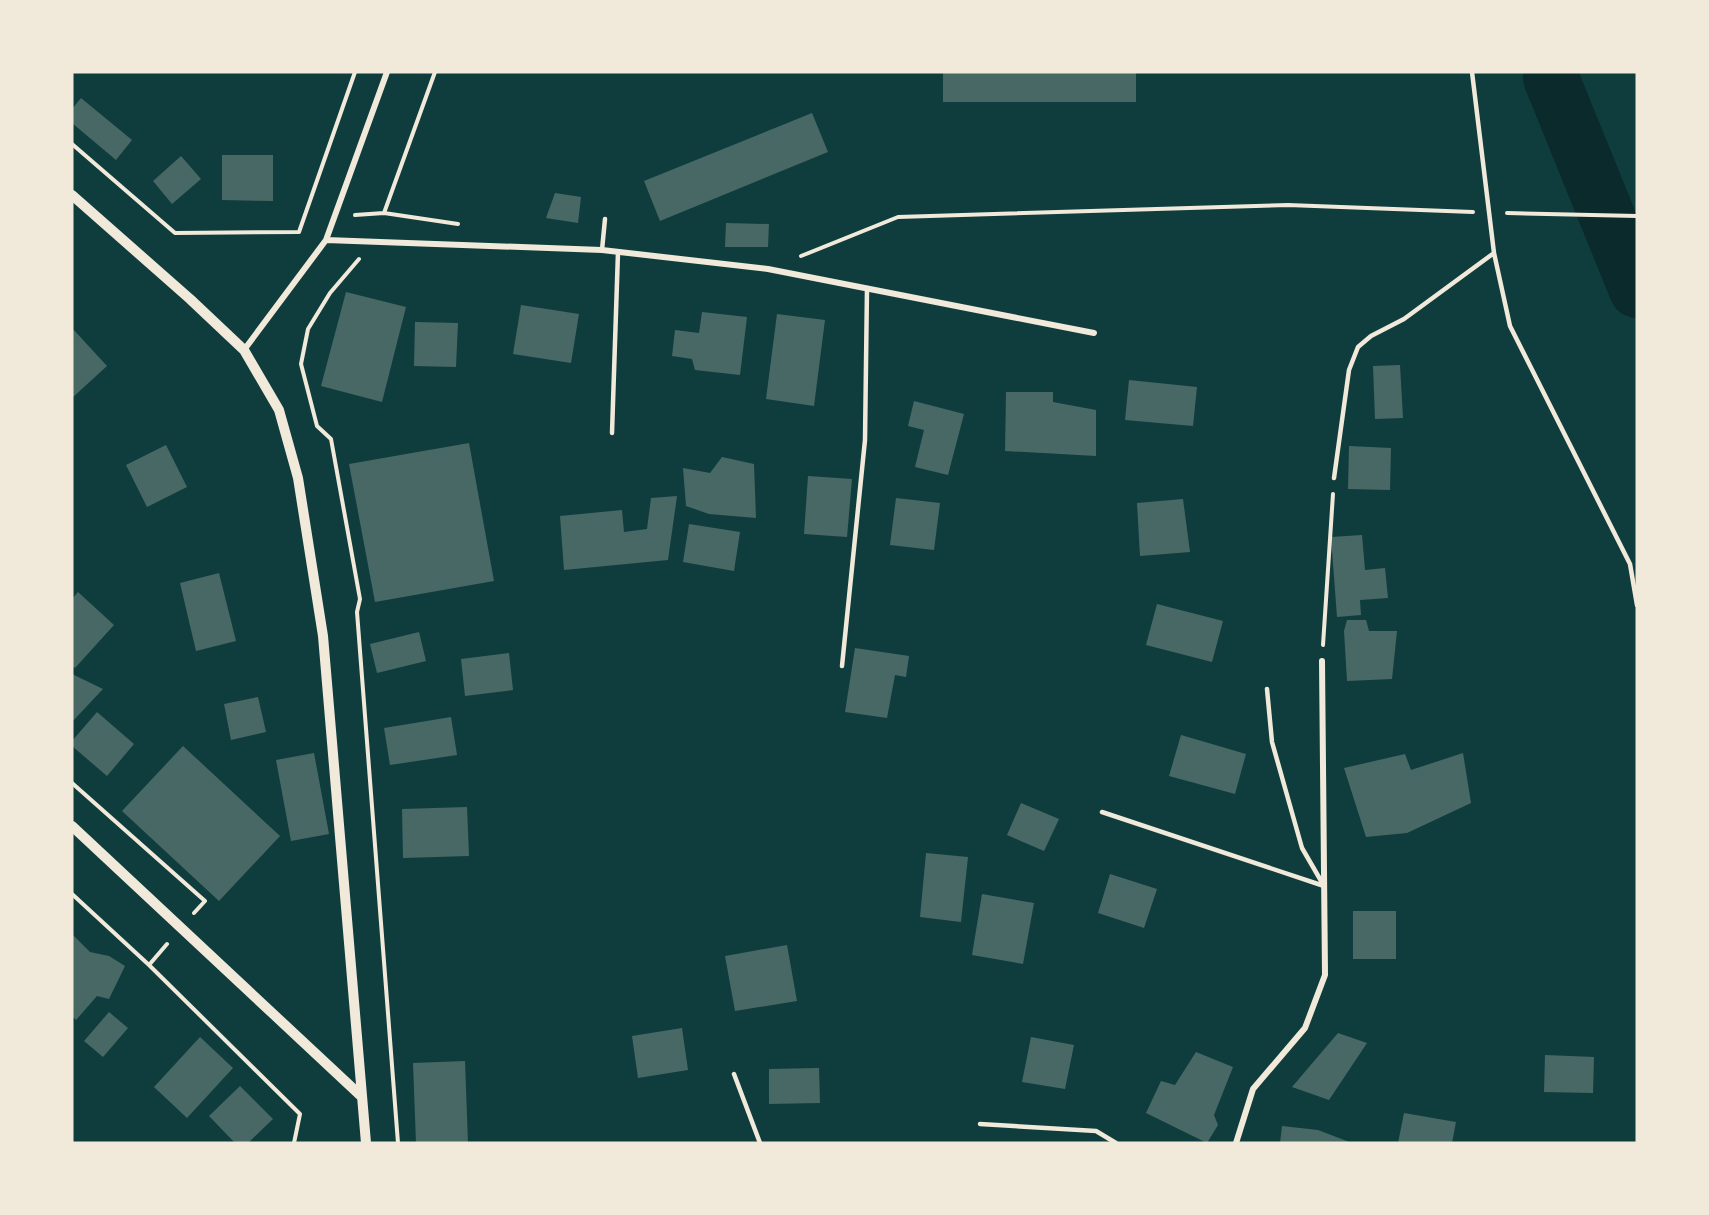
<svg xmlns="http://www.w3.org/2000/svg" width="1709" height="1215" font-family="'Exo 2',sans-serif">
<style>
.lines{fill:none;stroke-linecap:round;stroke-linejoin:round}
.river{stroke:#0a2a2b;stroke-width:56}
.building{fill:#486865}
.path{stroke:#f1e9da;stroke-width:4}
.service{stroke:#f1e9da;stroke-width:4.5}
.minor{stroke:#f1e9da;stroke-width:6}
.tertiary{stroke:#f1e9da;stroke-width:10}
</style>
<rect width="100%" height="100%" fill="#0f3d3e"/>
<g class="lines">
<path class="river" d="M1552 72 1551 78 1637 290"/>
</g>
<path class="building" d="M943 72H1136V102H943Z
M81 98 132 140 116 160 72 123V109Z
M812 113 828 152 660 221 644 181Z
M222 155H273V201L222 200Z
M181 156 201 179 172 204 153 181Z
M555 193 581 197 578 223 546 218Z
M726 223 769 224 768 247H725Z
M346 292 406 307 382 402 321 386Z
M521 305 579 314 571 363 513 354Z
M702 312 747 317 740 375 695 370 692 359 672 356 675 330 699 333Z
M777 314 825 320 814 406 766 399Z
M415 322 458 323 456 367 414 366Z
M72 328 107 366 72 398Z
M1400 365 1403 418 1375 419 1373 366Z
M1129 380 1197 387 1193 426 1125 420Z
M1006 392H1053V402L1096 410V456L1005 451Z
M914 401 964 414 948 475 915 467 924 430 908 426Z
M469 443 494 581 375 602 349 464Z
M166 445 187 487 147 507 126 465Z
M1349 446 1391 448 1390 490 1348 489Z
M722 457 754 464 756 518 709 514 686 506 683 468 710 473Z
M808 476 852 479 847 537 804 534Z
M677 496 668 560 564 570 560 516 622 510 624 532 647 529 651 498Z
M896 498 940 503 934 550 890 545Z
M1183 499 1190 552 1140 556 1137 503Z
M689 524 740 532 734 571 683 562Z
M1362 535 1365 570 1385 568 1388 598 1360 600 1361 615 1337 617 1331 537Z
M219 573 236 641 196 651 180 583Z
M78 592 114 625 75 668 72 666V599Z
M1157 604 1223 621 1212 662 1146 645Z
M1347 620H1366L1369 631H1397L1392 679 1347 681 1344 631Z
M419 632 426 661 377 673 370 644Z
M855 648 909 656 906 677 895 675 887 718 845 712Z
M509 653 513 690 465 696 461 659Z
M72 674 103 689 72 722Z
M258 697 266 732 231 740 224 704Z
M97 712 134 744 107 776 72 746V741Z
M451 717 457 755 390 765 384 728Z
M1181 735 1246 754 1235 794 1169 776Z
M183 746 280 836 219 901 122 811Z
M314 753 329 834 291 841 276 760Z
M1463 753 1471 803 1407 833 1366 837 1344 768 1405 754 1411 770Z
M1021 803 1059 819 1044 851 1007 835Z
M467 807 469 856 403 858 402 809Z
M926 853 968 857 961 922 920 917Z
M1110 874 1157 889 1144 928 1098 913Z
M982 894 1034 903 1023 964 972 955Z
M1353 911H1396V959H1353Z
M72 934 90 952 109 956 125 966 109 999 97 996 76 1020 72 1016Z
M787 945 797 1001 735 1011 725 956Z
M109 1012 128 1028 103 1057 84 1041Z
M682 1028 688 1070 638 1078 632 1036Z
M1338 1033 1367 1043 1329 1100 1292 1087Z
M200 1037 233 1068 187 1118 154 1087Z
M1031 1037 1074 1045 1065 1089 1022 1082Z
M1196 1052 1233 1067 1214 1115 1218 1125 1207 1143 1146 1113 1161 1081 1175 1085Z
M1545 1055 1594 1057 1593 1093 1544 1092Z
M465 1061 468 1143H416L413 1063Z
M819 1068 820 1103 769 1104V1069Z
M240 1086 273 1119 248 1143H235L209 1116Z
M1404 1113 1456 1122 1452 1143H1398Z
M1282 1126 1318 1130 1352 1143H1280Z"/>
<g class="lines">
<path class="path" d="M435 72 384 213 458 224
M72 144 175 233 299 232 355 72
M1507 213 1637 216
M355 215 384 213
M801 256 898 217 1288 205 1473 212
M359 259 330 293 308 329 301 364 317 426 331 439 360 599 357 612 398 1143
M1323 645 1333 494
M72 783 205 901 194 913
M72 894 149 965 300 1114 294 1143
M149 965 167 944"/>
<path class="service" d="M1472 72 1494 253 1510 326 1630 564 1637 605
M602 250 605 219
M612 433 618 252
M1334 478 1349 370 1358 347 1371 336 1404 319 1494 253
M842 666 865 440 867 288
M1102 812 1324 886 1302 848 1272 742 1267 689
M734 1074 760 1143
M980 1124 1096 1131 1116 1143"/>
<path class="minor" d="M326 240 602 250 768 269 1094 333
M244 350 326 240 387 72
M1236 1143 1253 1089 1305 1028 1325 975 1322 661"/>
<path class="tertiary" d="M72 195 190 299 244 350 279 410 298 478 323 636 366 1143
M72 826 361 1096"/>
</g>
<rect width="1709" height="1215" fill="none" stroke="#f1e9da" stroke-width="147"/>
</svg>
